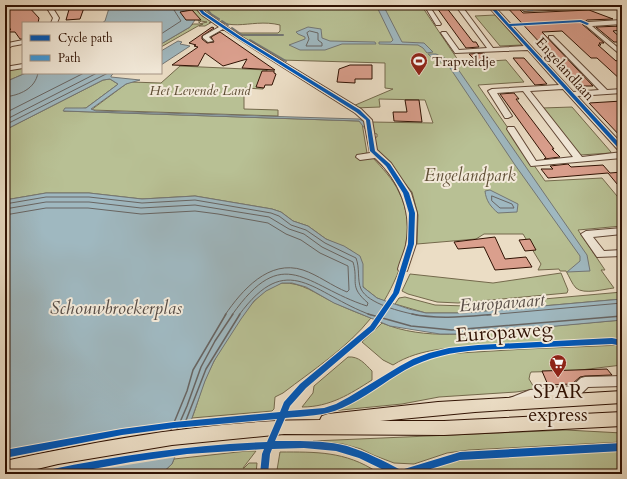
<svg xmlns="http://www.w3.org/2000/svg" width="627" height="479" font-family="Cardo,serif">
<style>
.green{fill:#b8c094;stroke:#74694c}
.water{fill:#9fb8c0;stroke:#737674}
.pier{fill:#ebddc5}
.lines{fill:none;stroke-linecap:round;stroke-linejoin:round}
.shore-far1{stroke:#686562;stroke-width:1}
.shore{stroke:#686562;stroke-width:1.5}
.stream{stroke:#737674;stroke-width:2}
.building{fill:#da9f8d;stroke:#301203}
.minor-casing{stroke:#5f4534;stroke-width:2}
.major-casing{stroke:#301203;stroke-width:2}
.minor{fill:#f2e9d9;fill-rule:evenodd}
.major{fill:#ebddc5;fill-rule:evenodd}
.quiet{stroke:#3e9add;stroke-width:3;stroke-dasharray:6 3;stroke-linecap:butt}
.cycleway-casing{stroke:#f2e9d9;stroke-width:2}
.cycleway{fill:#0057b8;fill-rule:evenodd}
.labels{text-anchor:middle;dominant-baseline:central;stroke-width:4;stroke-linejoin:round;paint-order:stroke}
.far-poi-label{font-size:14px;fill:#301203;stroke:#f2e9d9;text-anchor:start}
.far-street-label{font-size:14px;fill:#301203;stroke:#f2e9d9}
.far-park-label{font-size:14px;font-style:italic;fill:#604f36;stroke:#f2e9d9}
.park-label{font-size:17px;font-style:italic;fill:#604f36;stroke:#f2e9d9}
.water-label{font-size:18px;font-style:italic;fill:#574c45;stroke:#f2e9d9}
.near-street-label{font-size:20px;fill:#301203;stroke:#f2e9d9}
.near-poi-label{font-size:20px;fill:#301203;stroke:#f2e9d9}
</style>
<rect width="100%" height="100%" fill="#ebddc5"/>
<filter id="stains"><feTurbulence type="fractalNoise" baseFrequency=".005" numOctaves="4"/><feColorMatrix values="0 0 0 0 .2 0 0 0 0 .09 0 0 0 0 .02 0 0 0 .5 -.17"/></filter>
<radialGradient id="worn" r=".72"><stop offset=".6" stop-color="#630" stop-opacity="0"/><stop offset="1" stop-color="#630" stop-opacity=".3"/></radialGradient>
<path class="green" d="M181 5H192L202 16 211 21 209 23 212 22 205 26H199L203 24 198 26 161 47V44L190 27 193 24H199L207 22 201 21 199 23V20L193 19Z
M200 5H421L460 63 506 60 524 82 478 85 545 181 602 178 622 202V226L578 230 605 270H601L614 288C604 289 584 295 576 288 572 284 569 276 566 271H560L559 269 538 270 541 264 523 234H484L476 239 417 244 418 215 412 192 399 176 375 152 372 138 377 137V134L372 133 371 122 433 123 425 100 379 99 380 107 355 108 353 106 393 89 385 88V63L280 60 236 33H278L280 31V25C248 17 226 39 200 5Z
M495 15 522 45 500 46 475 16Z
M180 66 267 70 263 89 244 88V109L278 110V116L91 110 126 84 131 82 161 83Z
M23 67V73H26L5 82V72Z
M110 79 118 84 117 85 86 108 64 111 359 121 362 123 367 153 362 154 365 158H373C382 168 393 179 399 192 417 227 403 269 384 301L377 298 363 287 352 251 326 239 308 226 293 221 281 212 272 209 195 196 142 199 89 193H46L5 200V130L103 80Z
M572 107 611 152V153L580 155 542 108Z
M561 273 568 290 567 293 458 303 437 302 408 294 402 291 410 274 493 283Z
M282 283C302 282 316 294 333 302 345 308 358 313 371 318 347 348 313 370 283 393L275 397 274 409 272 411 192 418C197 406 200 392 205 380 216 354 243 308 265 291 270 287 276 285 282 283Z
M622 292V299L463 313H426L395 304 399 298 405 297 435 305 466 306Z
M622 320V340C577 340 533 342 488 345 456 348 421 347 393 365L383 360 362 342 382 323C425 341 474 333 518 329 553 326 587 323 622 320Z
M622 345V365L572 371 531 372 530 374 529 379 535 389 516 392 439 397 402 404 331 411 347 405 362 397 410 366 427 359 443 354 526 349Z
M348 357C359 356 365 364 372 371V380C350 394 330 407 302 407L313 393 314 386Z
M566 430 622 433V442L469 450 447 453 414 464 394 463 373 455 361 449 343 444 313 441Z
M622 450V474H415L438 465 478 457Z
M247 451H256L243 468H244L249 463H257L256 474H161L172 464 174 459Z
M280 452C316 452 345 451 377 472L378 474H270V470H277Z"/>
<path class="water" d="M110 5H181L195 20 190 27 161 44V23H102L105 21Z
M376 5H383L402 42 424 43 433 52 427 53 423 48 418 45 379 44V42H391L393 40Z
M308 27 321 29 322 38 330 41 375 42 376 44H342L325 50H300L289 45 305 39V37L298 34 296 32Z
M178 41 182 42 180 44 190 46 161 65V51Z
M428 54H436L453 62 587 255 590 271 567 272 580 261V256L515 165 450 68C443 61 434 61 428 54Z
M26 73H114L111 76V77L140 80 126 84 91 109 96 111 359 119 365 122 366 130 359 121 63 111 65 108H86L117 85 118 84 110 79 103 80 5 130V82Z
M490 190 518 204 517 212 498 213C491 207 486 201 485 191Z
M46 193H89L142 199 195 196 272 209 281 212 293 221 308 226 326 239 344 246 360 256 363 264V287L377 298 409 309 426 313H463L622 299V320L470 334H440L390 326 334 303 306 287 292 283H282L266 291 254 301 241 319 214 361 205 381 192 418 174 459 172 464 161 474H5V200Z"/>
<path class="pier" d="M194 419 177 457 71 474H5V450L123 428Z"/>
<g class="lines">
<path class="shore-far1" d="M310 31 318 33V40L322 43V46H306L309 39 307 33Z
M161 34 181 21 174 10 173 5
M5 97C20 95 35 89 38 73
M5 113 84 73
M5 120 97 73
M5 125 108 73
M492 196 512 204 514 208H500L492 201Z
M5 204 46 197H89L142 203 195 200 271 213 279 216 291 225 306 230 325 243 356 258C360 268 357 280 361 289 368 304 402 312 417 315
M5 209 46 202H89L141 208 195 205 269 217 289 229 304 234 322 247 353 262C359 282 348 286 368 303L367 306C305 286 284 241 232 315
M5 215 46 208H88L141 214 195 211 218 214 268 223 286 234 301 240 320 253 348 266 349 290 347 292C332 286 318 275 303 270 269 259 242 290 225 315
M239 315C288 248 313 294 371 315
M487 315 622 303"/>
<path class="shore" d="M368 314 411 326 452 330 622 316
M412 314C440 320 470 316 498 314
M183 428 206 369 240 314
M177 429 187 406 201 367 215 341 233 314
M171 430 187 391 193 370 226 314"/>
<path class="stream" d="M203 5 211 14 219 19
M222 21 228 25
M232 28 242 35H283
M250 40 286 61"/>
</g>
<path class="building" d="M14 5H27L39 18 38 23H23V39H20L15 32H8L11 29H5V13Z
M85 5 80 19 66 20 70 6Z
M505 5H515L523 13 589 10 613 19 587 20 582 24 604 43H599L601 45H598L616 61 618 60 622 64V81L597 58H591L562 31 542 32 593 86H582L578 84Z
M446 7 473 42H476L479 47 466 48 437 8Z
M192 10 201 20H186L180 12Z
M616 26 622 30 613 31 622 39V42H614L596 27 622 26Z
M212 27 214 28 202 36V39L207 43 214 42 211 37 220 32 275 70 242 68 247 59 223 66 205 53 198 66 172 65 198 47 194 46 196 45 189 43Z
M484 53 490 60H475L469 54Z
M513 58H524L547 84 535 85Z
M350 65H372V79H355V83L337 82 339 69Z
M262 71H274V73L276 74 272 85H265L264 88 256 87Z
M514 93 519 99H516L554 149H552L560 157 544 159 546 158 500 94Z
M405 100H419L422 122 394 121 393 112H407Z
M622 101V113H618L622 117V138L589 103Z
M568 164 571 167 603 165 610 173 622 172V190L608 173 548 178 541 169H553L550 166Z
M495 237 505 259 526 257 532 267 495 270 484 247 458 249 454 242Z
M530 239 536 250 525 251 519 240Z
M607 369 612 375 585 376 580 377 572 384 548 385 542 371Z"/>
<g class="lines">
<g class="minor-casing">
<path id="minor" d="M45 5H51L59 18 57 23H51L53 18Z
M194 5H200L205 12 242 37 361 109 372 120 377 150 391 163 411 193 417 213 416 244 407 271H399L398 269C400 261 404 253 406 245 413 212 399 180 375 158L360 160 356 157 357 155 370 153 364 121 355 113 223 29 209 37 213 41 208 42 203 38V36L219 27 201 14Z
M424 5H444L430 7 441 24 440 25H436Z
M455 5H461L493 48 524 46 487 5H493L573 92 599 90 549 38V36H553L607 90 622 89V93L577 96 622 144V152L619 151 563 89 530 91 582 157 622 152V158L531 166 507 129 508 127H514L536 161 573 157 523 91 497 93 512 116 508 118H505L488 91 492 89 559 85 528 50 455 53 441 33 442 32H446L459 50 487 48Z
M517 5H523L526 7H531L529 5H535L537 7 622 5V7L524 11Z
M622 20V24L592 26 622 51V56L584 24 587 22Z
M23 40V44L12 46 5 50V45L8 43Z
M23 64V68L5 71V67Z
M622 228V234L593 237 604 251 622 250V256L597 257 581 234 586 231Z
M622 376V386L588 387 580 395 575 396 532 400 515 407 510 406 509 402 510 398 530 390 572 386 581 378 585 377Z"/>
</g>
<g class="major-casing">
<path id="major" d="M622 391V403L475 412 380 421H444L622 412V426L444 435 284 434 172 445 58 464 16 474H5V461C107 439 215 420 320 420L322 416 328 414 438 402Z"/>
</g>
<use href="#minor" class="minor"/>
<use href="#major" class="major"/>
<path class="quiet" d="M520 5 524 9H536"/>
<g class="cycleway-casing">
<path id="cycleway" d="M195 5H199L204 12 241 37 360 110 370 120 375 151 390 164 409 193 415 213 414 244 399 293 374 330 306 388 290 406 288 411 324 408 336 404 349 397 400 366 413 359 429 353 449 348 478 345 612 338 622 340V346L612 344 478 350C452 352 428 357 405 370 384 382 365 398 342 408 324 416 305 416 285 418L275 441C299 441 324 440 347 446 366 452 384 461 401 470L460 452 622 443V451L460 460 414 474H392L359 458 336 451 304 448 272 449 270 454 268 474H260L262 454 264 449 187 454 131 462 66 474H44L45 471 48 470C120 455 193 445 267 442L277 419 174 428 122 435 5 458V450L122 429 174 422 280 412 284 402 300 384 370 326 393 293 408 244 409 213 403 193 386 166 370 151 366 120 356 112 239 39 202 14Z
M488 5H492L509 24 581 20 588 23 589 24 587 25 580 22 511 26 622 146V151L620 150Z"/>
</g>
<use href="#cycleway" class="cycleway"/>
</g>
<defs>
<g id="stadium-pin" transform="scale(0.9)"><path d="M0 17L-7.5 6A9.5 9.5 0 1 1 7.5 6Z" fill="#8f2418" stroke="#f2e9d9"/><path d="M0-5a6.5 5 0 1 0 0 10a6.5 5 0 1 0 0-10ZM-3.5-1.8h7v3.6h-7Z" fill="#fff"/></g>
<g id="supermarket-pin" transform="scale(0.9)"><path d="M0 17L-7.5 6A9.5 9.5 0 1 1 7.5 6Z" fill="#8f2418" stroke="#f2e9d9"/><path d="M-6-5.5h2.5l.6 2H6L4.5 2H-2.5L-4.4-4H-6ZM-1.5 3.2a1.3 1.3 0 1 0 .1 0ZM3 3.2a1.3 1.3 0 1 0 .1 0Z" fill="#fff"/></g>
</defs>
<g fill-rule="evenodd">
<use href="#stadium-pin" x="419" y="61"/>
<use href="#supermarket-pin" x="558" y="363"/>
</g>
<g class="labels">
<g class="far-poi-label">
<text x="432" y="61">Trapveldje</text>
</g>
<g class="far-street-label">
<text transform="translate(565 69) rotate(48)">Engelandlaan</text>
</g>
<g class="far-park-label">
<text x="200" y="90">Het Levende Land</text>
</g>
<g class="park-label">
<text x="470" y="175">Engelandpark</text>
</g>
<g class="water-label">
<text transform="translate(502 303) rotate(-4)">Europavaart</text>
<text x="116" y="308">Schouwbroekerplas</text>
</g>
<g class="near-street-label">
<text transform="translate(504 332) rotate(-4)">Europaweg</text>
</g>
<g class="near-poi-label">
<text x="558" y="391">SPAR<tspan x="558" dy="23">express</tspan></text>
</g>
</g>
<rect width="627" height="479" fill="none" stroke="#ebddc5" stroke-width="20"/>
<rect x="6" y="6" width="615" height="467" fill="none" stroke="#301203" stroke-width="2"/>
<rect x="10" y="10" width="607" height="459" fill="none" stroke="#301203"/>
<rect x="22" y="22" width="140" height="52" fill="#f2e9d9" stroke="#a49383"/>
<rect x="30" y="35" width="20" height="6" fill="#0057b8" stroke="#a49383"/>
<text x="58" y="42" font-size="12" fill="#301203">Cycle path</text>
<rect x="30" y="55" width="20" height="6" fill="#3e9add" stroke="#a49383"/>
<text x="58" y="62" font-size="12" fill="#301203">Path</text>
<rect width="100%" height="100%" filter="url(#stains)"/>
<rect width="100%" height="100%" fill="url(#worn)"/>
</svg>
